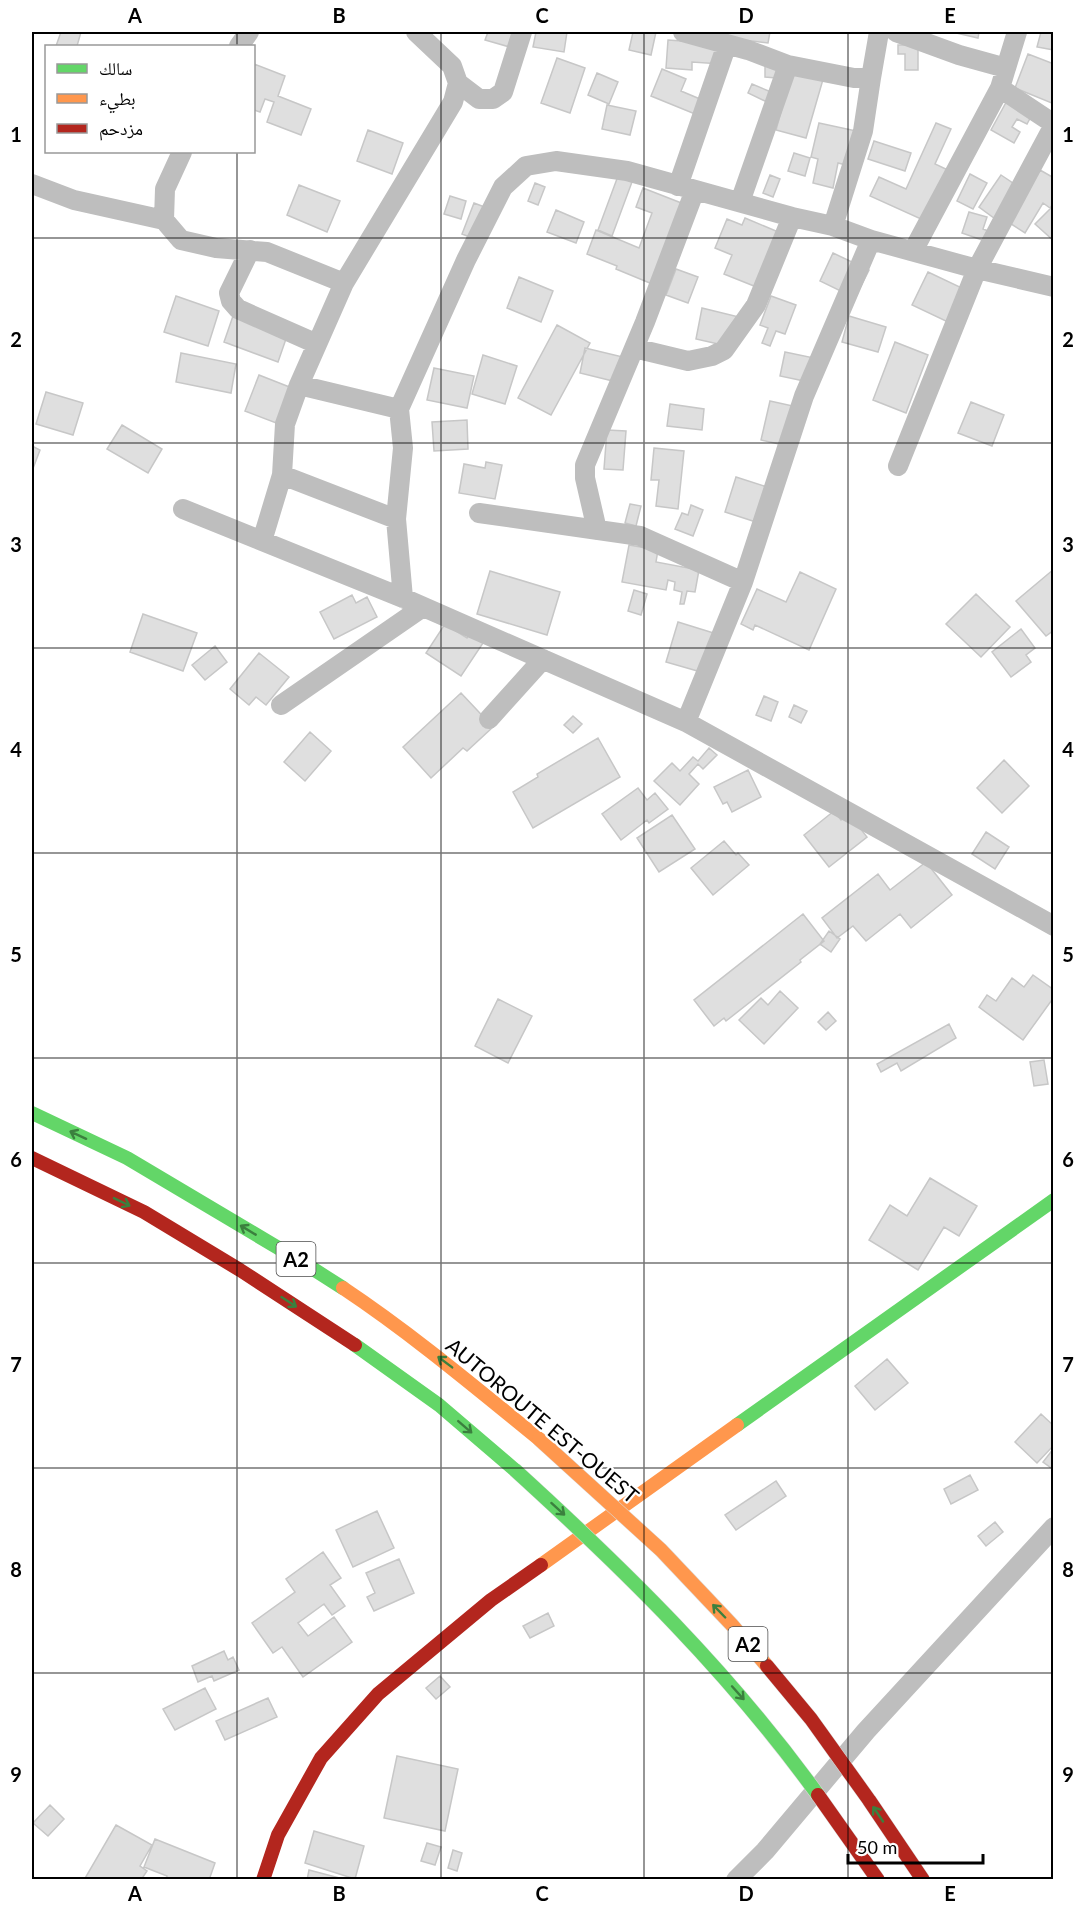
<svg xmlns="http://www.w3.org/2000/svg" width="1085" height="1911" font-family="Lato,'Noto Naskh Arabic',sans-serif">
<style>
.building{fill:#dfdfdf;stroke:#c7c7c7;stroke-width:1.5}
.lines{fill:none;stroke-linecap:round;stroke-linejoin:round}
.street{stroke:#bebebe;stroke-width:20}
.fast{stroke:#63d668;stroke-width:14}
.slow{stroke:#ff974d;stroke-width:14}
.jam{stroke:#b3261e;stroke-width:14}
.fast-bridge-casing{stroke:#dbdbdb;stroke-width:15;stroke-linecap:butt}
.slow-bridge-casing{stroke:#dbdbdb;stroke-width:15;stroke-linecap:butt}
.jam-bridge-casing{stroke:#dbdbdb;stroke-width:15;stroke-linecap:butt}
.fast-bridge{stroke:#63d668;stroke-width:14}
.slow-bridge{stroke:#ff974d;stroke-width:14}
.jam-bridge{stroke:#b3261e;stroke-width:14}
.oneway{stroke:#3b803e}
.grid{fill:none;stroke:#000;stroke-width:1.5;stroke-opacity:0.55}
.labels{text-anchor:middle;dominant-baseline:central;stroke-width:4.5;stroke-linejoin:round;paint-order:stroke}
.shield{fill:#fff;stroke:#4c4c4c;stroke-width:1.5}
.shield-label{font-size:20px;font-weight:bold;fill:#000}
.street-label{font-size:21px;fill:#000;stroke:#fff}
.neatline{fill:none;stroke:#000;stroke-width:2}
.grid-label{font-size:20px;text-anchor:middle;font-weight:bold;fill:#000}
</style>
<rect width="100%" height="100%" fill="#fff"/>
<path class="building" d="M61 32H81L77 46H56Z
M488 32H525L520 50 485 40Z
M536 32H567L564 52 533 47Z
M633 32H656L651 55 629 50Z
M727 32H770L768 43 727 38Z
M952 32H979L978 38Z
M1041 32H1054V50L1037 47Z
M668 40 723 44 721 64 692 62V70L666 68Z
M898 45H918V70H905V54H898Z
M1028 54 1054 64V104L1015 88Z
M557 58 585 68 570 113 541 103Z
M254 64 285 76 278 96 311 109 301 135 267 122 274 102 265 99 260 112 254 110Z
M765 65 777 66 776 78 765 77Z
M793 67 824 76 806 138 776 130Z
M662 69 686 79 681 91 700 99 695 114 651 96Z
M597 73 618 82 609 104 588 95Z
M752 84 771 92 767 102 748 93Z
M1009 97 1034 111 1027 124 1017 119 1012 127 1020 132 1014 143 991 130Z
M607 105 636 111 630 135 602 129Z
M819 123 861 132 854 167 838 163 833 188 813 183 818 159 811 157Z
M936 123 951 129 935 164 952 172 932 224 870 196 879 177 906 189Z
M368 130 403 143 392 174 357 161Z
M874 141 911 153 905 171 868 159Z
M794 153 810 158 805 176 788 171Z
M1040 170 1054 178V203L1050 208 1043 203 1025 233 1008 222Z
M970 174 987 183 973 209 957 201Z
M770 175 780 179 773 197 763 193Z
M1001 175 1025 191 1002 224 979 207Z
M618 176 632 182 612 236 598 230Z
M535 183 545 187 538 205 528 201Z
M299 185 340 201 327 232 287 215Z
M643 188 689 206 657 286 616 269 617 266 587 254 596 230 639 248 652 213 636 207Z
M450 196 466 201 461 219 444 214Z
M474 203 495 211 483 242 462 234Z
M1054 205V241L1035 224Z
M556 210 584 222 576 243 547 232Z
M969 212 987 217 983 229 991 232 988 242 962 233Z
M745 218 788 236 754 286 724 274 732 255 715 248 727 219 742 225Z
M833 253 869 270 855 298 820 281Z
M676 269 698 277 688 303 666 295Z
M928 272 964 289 948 322 912 305Z
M519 277 553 291 541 322 507 308Z
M176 296 219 311 208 346 164 332Z
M771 296 796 305 785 334 776 331 770 346 762 343 768 328 760 325Z
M702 308 743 318 736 348 696 339Z
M233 316 287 336 278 362 224 342Z
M849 316 886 327 878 352 842 342Z
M557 325 590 343 551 415 518 398Z
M895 342 928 355 906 413 873 400Z
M585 348 627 358 621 383 580 373Z
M785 352 814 358 809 382 780 376Z
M181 353 236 364 231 393 176 382Z
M483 355 517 366 505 404 472 394Z
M434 368 474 376 467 408 427 400Z
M259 375 292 388 279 424 245 411Z
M46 392 83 403 73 435 36 424Z
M770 401 802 408 793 447 761 440Z
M971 402 1004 415 992 446 958 433Z
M670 404 704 409 702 430 667 426Z
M467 420 468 449 434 451 432 422Z
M122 425 162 449 148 473 107 449Z
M607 430 626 431 623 470 604 469Z
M32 446 40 450 32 471Z
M654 448 684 451 678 509 656 506 659 480H651Z
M486 462 502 465 495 499 459 493 464 464 485 468Z
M736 477 770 488 759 523 725 512Z
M630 504 641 506 636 526 625 523Z
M691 505 703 510 693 536 675 529 682 513 688 515Z
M629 545 658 550 656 562 699 570 695 592 687 591 684 604H680L682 592 674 590 675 582 668 580 666 590 622 582Z
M1054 569V630L1046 636 1016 601Z
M490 571 560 592 547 635 477 614Z
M800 572 836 589 809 650 755 625 753 630 741 624 757 589 786 602Z
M634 590 647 594 641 615 628 611Z
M976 594 1010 627 981 657 946 624Z
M352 595 356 603 367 597 377 617 334 639 320 612Z
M143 614 197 633 183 671 130 652Z
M678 622 720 635 708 674 666 662Z
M445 624 467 638 469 635 483 643 461 676 426 653Z
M1021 629 1035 648 1026 655 1031 662 1011 677 992 652Z
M215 646 227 662 205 680 192 665Z
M259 653 289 677 266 705 256 697 249 705 230 689Z
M461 693 493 727 467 751 463 748 431 778 403 747Z
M764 696 778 702 771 721 756 715Z
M794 705 807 711 801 723 789 717Z
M573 716 582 724 573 733 564 725Z
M310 732 331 751 305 781 284 762Z
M598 738 620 777 533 828 513 792 538 777 537 774Z
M709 748 717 755 703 769 698 764 689 774 699 784 680 805 654 781 672 763 680 771 693 757 698 761Z
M1004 760 1029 786 1002 813 977 788Z
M748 770 761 797 732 812 727 802 723 804 714 787Z
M638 788 647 800 655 793 668 809 649 823 647 820 621 840 602 814Z
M834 811 841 820 849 814 867 837 829 867 804 835Z
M672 815 695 849 659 872 637 838Z
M986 832 1009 847 995 869 972 854Z
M724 841 736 855 738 853 749 865 713 895 691 868Z
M926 862 952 895 911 928 900 914 866 941 853 926 837 938 822 918 878 874 890 890Z
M803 914 824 941 800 960 801 962 726 1021 724 1018 714 1026 694 1000Z
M829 931 840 939 831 952 820 944Z
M1033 975 1054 990V997L1023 1040 979 1007 987 995 996 1001 1012 978 1024 987Z
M780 991 798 1008 764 1044 739 1020 761 998 768 1005Z
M498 999 532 1016 508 1063 475 1046Z
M828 1012 836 1021 826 1030 818 1022Z
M949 1024 956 1038 901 1071 897 1063 881 1072 877 1064Z
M1044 1060 1048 1084 1034 1086 1030 1062Z
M930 1178 977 1206 959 1236 944 1227 918 1270 869 1240 890 1205 907 1216Z
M887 1359 908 1383 875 1410 855 1386Z
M1041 1414 1054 1426V1445L1037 1463 1015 1442Z
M1054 1448V1470L1043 1462Z
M970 1475 978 1490 951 1504 944 1489Z
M776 1481 786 1496 736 1530 725 1515Z
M377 1511 394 1548 353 1567 336 1530Z
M995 1522 1003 1532 986 1546 978 1536Z
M323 1552 341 1578 330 1585 345 1606 332 1615 324 1604 298 1623 308 1636 334 1617 352 1642 303 1677 282 1647 273 1653 252 1623 295 1592 286 1579Z
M399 1559 414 1593 374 1611 367 1597 375 1593 366 1573Z
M548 1613 554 1626 530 1638 523 1626Z
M224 1651 228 1660 233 1657 239 1670 214 1681 212 1676 198 1682 192 1666Z
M440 1676 450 1687 436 1699 426 1688Z
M205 1688 216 1709 175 1730 163 1709Z
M268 1698 277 1717 225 1740 216 1721Z
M397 1756 458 1769 445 1831 384 1818Z
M50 1805 64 1819 48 1836 33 1823Z
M116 1825 152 1845 140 1866 147 1871 141 1880H84Z
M314 1831 364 1846 355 1879 305 1863Z
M155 1839 215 1863 209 1880H166L167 1876 144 1867Z
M427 1843 441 1847 435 1865 421 1861Z
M453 1850 462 1853 457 1871 448 1868Z
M309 1870 347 1880H307Z"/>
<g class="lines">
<path class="street" d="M683 32 748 50 788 65 854 78H871L879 32
M896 32 959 55 1006 68 1000 88 1054 124
M239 46 249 32
M1006 68 1017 32
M458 83 479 99H493L503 92 522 32
M182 152 165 189 164 220 181 240 216 248 267 252 344 283
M32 184 74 200 164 220
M678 186 727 44
M740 202 788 65
M833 226 863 131 871 78
M250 250 229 293 231 301 238 309 317 344
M913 251 1000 88
M634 348 688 361 712 356 724 350 756 305 792 217
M299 385 399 409
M898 466 977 269 1054 125
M282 475 396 519
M183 509 403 598 686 722 1054 926
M479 513 640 536 743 582
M597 530 585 478V465L645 322 695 190
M262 541 282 475 285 424 299 385 344 283 453 102 458 83 452 66 416 32
M403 598 396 519 403 448 399 409 466 260 503 187 526 166 556 161 627 171 792 217 833 226 871 240 977 269 1054 287
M281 705 423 607
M489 719 543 659
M686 722 743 582 804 396 871 240
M736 1880 765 1851 866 1731 1054 1527"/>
<path class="fast" d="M32 1113 127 1158 307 1265 343 1288
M355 1345 439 1405 515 1470
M737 1425 1054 1200"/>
<path class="slow" d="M343 1288C412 1334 475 1387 539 1439
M541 1565 737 1425"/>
<path class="jam" d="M32 1158 144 1212 240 1270 355 1345
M263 1880 278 1835 321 1758 378 1694 491 1600 541 1565"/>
<g class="fast-bridge-casing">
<path id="fast-bridge" d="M515 1470C627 1572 729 1672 818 1795"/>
</g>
<g class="slow-bridge-casing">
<path id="slow-bridge" d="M539 1439 661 1550 732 1625 767 1666"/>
</g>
<g class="jam-bridge-casing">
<path id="jam-bridge" d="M767 1666 811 1719 869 1800 923 1880
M818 1795 878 1880"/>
</g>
<use href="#fast-bridge" class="fast-bridge"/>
<use href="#slow-bridge" class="slow-bridge"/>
<use href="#jam-bridge" class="jam-bridge"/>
</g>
<defs><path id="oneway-shaft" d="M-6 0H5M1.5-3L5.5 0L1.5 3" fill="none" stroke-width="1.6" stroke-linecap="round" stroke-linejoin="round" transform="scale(1.5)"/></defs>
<g class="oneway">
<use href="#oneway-shaft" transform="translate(78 1135) rotate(-155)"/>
<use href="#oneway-shaft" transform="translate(122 1202) rotate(26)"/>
<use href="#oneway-shaft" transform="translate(248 1230) rotate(-149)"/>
<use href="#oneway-shaft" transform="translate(289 1302) rotate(33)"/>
<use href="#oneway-shaft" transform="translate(445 1362) rotate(-143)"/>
<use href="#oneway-shaft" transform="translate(465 1427) rotate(41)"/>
<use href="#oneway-shaft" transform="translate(558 1509) rotate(42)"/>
<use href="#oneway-shaft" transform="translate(719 1611) rotate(-134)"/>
<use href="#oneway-shaft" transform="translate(738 1693) rotate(48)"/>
<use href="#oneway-shaft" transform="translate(878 1814) rotate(-124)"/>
</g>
<path class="grid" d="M237 32V46M441 32V1880M644 32V1880M848 32V1880M237 152V1880M32 238H1054M32 443H1054M32 648H1054M32 853H1054M32 1058H1054M32 1263H1054M32 1468H1054M32 1673H1054"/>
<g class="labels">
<g class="shield">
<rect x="276.5" y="1242" width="39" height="34" rx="4.5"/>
<rect x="728.5" y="1627" width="39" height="34" rx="4.5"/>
</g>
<g class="shield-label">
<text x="296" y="1259">A2</text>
<text x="748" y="1644">A2</text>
</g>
<g class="street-label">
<text transform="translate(543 1420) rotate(40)">AUTOROUTE EST-OUEST</text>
</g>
</g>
<rect width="1085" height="1911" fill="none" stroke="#ffffff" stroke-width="66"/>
<rect x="45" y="45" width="210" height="108" fill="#ffffff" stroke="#999999" stroke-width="1.5"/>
<rect x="57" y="64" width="30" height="9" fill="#63d668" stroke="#999999" stroke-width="1.5"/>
<text x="99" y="75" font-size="18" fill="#000000">سالك</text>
<rect x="57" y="94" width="30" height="9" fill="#ff974d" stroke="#999999" stroke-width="1.5"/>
<text x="99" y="105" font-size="18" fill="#000000">بطيء</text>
<rect x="57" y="124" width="30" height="9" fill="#b3261e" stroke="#999999" stroke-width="1.5"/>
<text x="99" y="135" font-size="18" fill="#000000">مزدحم</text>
<path d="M848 1854v9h135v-9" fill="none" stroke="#000000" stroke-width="3"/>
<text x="857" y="1854" font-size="18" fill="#000000" stroke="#ffffff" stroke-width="4.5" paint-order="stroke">50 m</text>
<rect x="33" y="33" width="1019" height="1845" class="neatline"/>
<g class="grid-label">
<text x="135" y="23">A</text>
<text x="339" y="23">B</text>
<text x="542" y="23">C</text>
<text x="746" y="23">D</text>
<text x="950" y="23">E</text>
<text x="16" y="142">1</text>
<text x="1068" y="142">1</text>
<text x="16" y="347">2</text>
<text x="1068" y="347">2</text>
<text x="16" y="552">3</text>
<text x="1068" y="552">3</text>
<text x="16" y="757">4</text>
<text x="1068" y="757">4</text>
<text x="16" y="962">5</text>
<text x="1068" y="962">5</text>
<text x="16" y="1167">6</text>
<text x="1068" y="1167">6</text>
<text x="16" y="1372">7</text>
<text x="1068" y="1372">7</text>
<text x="16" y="1577">8</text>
<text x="1068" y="1577">8</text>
<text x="16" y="1782">9</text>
<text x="1068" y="1782">9</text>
<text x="135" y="1901">A</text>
<text x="339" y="1901">B</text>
<text x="542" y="1901">C</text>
<text x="746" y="1901">D</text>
<text x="950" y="1901">E</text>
</g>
</svg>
